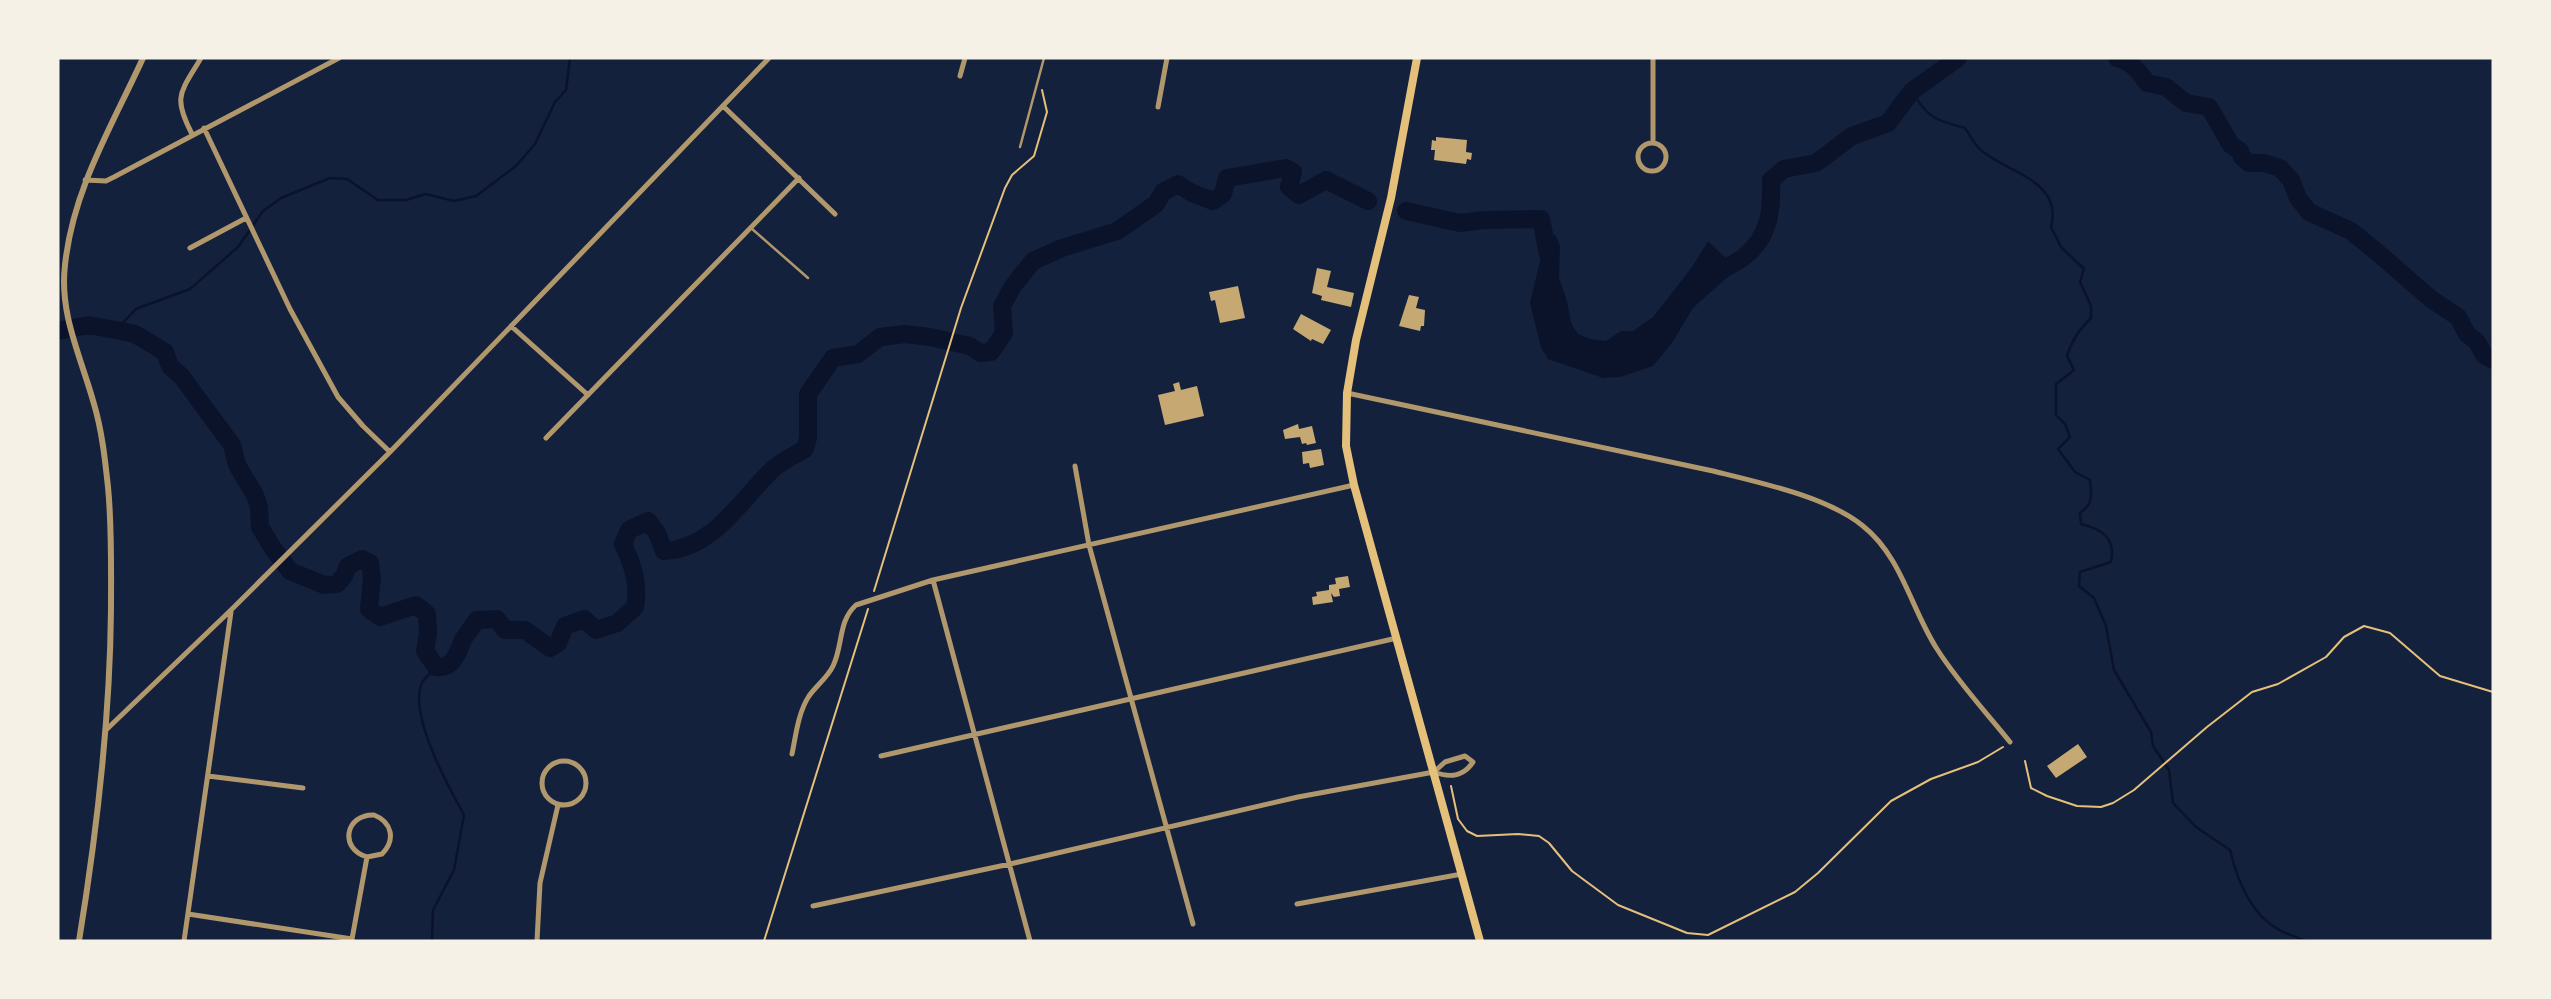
<svg xmlns="http://www.w3.org/2000/svg" width="2551" height="999" font-family="Karla,sans-serif">
<style>
.water{fill:#0b132b}
.lines{fill:none;stroke-linecap:round;stroke-linejoin:round}
.stream{stroke:#0b132b;stroke-width:2.5}
.river{stroke:#0b132b;stroke-width:18}
.building{fill:#c6a872}
.path{stroke:#e5c07b;stroke-width:2}
.service{stroke:#b1986c;stroke-width:2.5}
.minor{stroke:#b1986c;stroke-width:5}
.tertiary{stroke:#b1986c;stroke-width:6}
.primary{stroke:#e5c07b;stroke-width:8}
</style>
<rect width="100%" height="100%" fill="#14213d"/>
<path class="water" d="M1548 231 1556 236 1560 246 1559 278 1567 301 1571 323 1578 334 1590 339 1606 341 1621 331H1633L1653 317 1692 267 1708 241 1734 266 1729 276 1693 308 1672 343 1653 366 1620 377 1603 378 1548 359 1541 348 1530 303 1543 248 1541 233Z"/>
<g class="lines">
<path class="stream" d="M1912 91C1927 118 1937 121 1965 128 1970 135 1975 146 1982 151 2009 173 2063 181 2051 227L2061 247 2084 269 2080 282 2091 306V318C2079 330 2072 340 2067 356L2074 370 2056 384V415L2065 424 2070 437 2058 449 2075 472 2090 480C2092 495 2093 504 2080 513L2081 524C2102 529 2116 538 2111 562L2080 572 2079 586 2094 598 2106 626 2114 670 2151 732 2153 746 2169 770 2173 803 2196 827 2230 850C2237 879 2249 912 2276 928 2285 934 2297 937 2306 941
M116 330 136 309 190 289 238 247 263 211 281 198 330 178 347 179 378 200H406L426 194 454 201 476 196 516 166 535 144 555 102 566 90 570 58
M432 941 433 910 454 870 464 815C449 788 408 714 422 683 424 678 432 672 436 667"/>
<path class="river" d="M2117 58C2131 61 2140 72 2147 83L2166 87 2186 103 2209 107 2231 145 2240 151 2242 157 2249 163H2264L2280 168 2291 180 2298 198 2309 212 2351 231 2378 253 2431 299 2458 317 2467 334 2477 342 2484 355 2493 360
M1406 211 1460 223 1483 220 1541 219 1548 254
M1711 276C1722 269 1735 264 1745 256 1770 236 1772 209 1771 180L1784 169 1816 163 1852 136 1888 123 1912 91 1958 58
M58 331 88 325 116 330 135 334 165 352 170 366 182 377 232 445 237 465 255 495 259 507 260 527 272 547 290 571 324 585 337 584 344 576 348 566 362 559 370 563 372 577 369 609 380 617 416 605 427 614 428 633 425 651 436 667C454 669 457 653 463 640 467 633 472 627 477 620L497 619 505 630H525L550 648 558 643 565 626 584 619 596 630 617 623 635 607C639 583 633 565 623 544L629 530 648 521 657 533 664 551C714 549 740 500 773 469 782 461 795 455 805 449L808 438V394L833 358 858 354 880 337 905 334 930 337 970 346 980 353 991 352 1004 333 1002 306 1013 286 1033 261 1062 248 1117 231 1156 204 1163 192 1178 184 1192 193 1213 201 1223 194 1227 178 1286 168 1293 172 1289 187 1299 195 1326 180 1368 201"/>
</g>
<path class="building" d="M1436 137 1467 140 1466 152 1472 153 1471 160 1467 159 1466 164 1434 160 1435 150H1431L1432 140 1436 141Z
M1317 268 1331 271 1327 287 1354 293 1351 307 1321 300 1322 296 1312 293Z
M1238 286 1245 318 1220 323 1215 300 1211 301 1209 292Z
M1409 295 1419 297 1416 308 1425 310 1424 326H1421L1420 331 1399 326Z
M1301 314 1331 330 1323 344 1312 339 1311 341 1293 329Z
M1179 382 1181 390 1197 386 1204 416 1165 425 1158 395 1175 391 1173 384Z
M1298 424 1299 429 1312 426 1316 443 1307 445 1306 443 1302 444 1300 437 1285 439 1283 430Z
M1321 449 1324 465 1310 468 1309 463 1303 464 1302 452Z
M1348 576 1350 587 1339 589 1340 596 1334 597 1331 593 1333 602 1313 605 1312 597 1317 596 1316 592 1329 590V585L1336 584 1335 578Z
M2078 744 2087 757 2056 778 2047 766Z"/>
<g class="lines">
<path class="path" d="M874 591 961 308 1005 188 1012 175 1034 156 1047 112 1042 90
M2025 761 2031 788 2047 796 2077 806 2101 807 2113 803 2134 790 2207 727 2252 692 2278 684 2326 657 2344 637 2364 626 2390 633 2440 676 2493 692
M1451 786 1458 819 1467 831 1477 836 1518 834 1539 836 1549 843 1572 871 1618 905 1687 933 1708 935 1795 892 1818 873 1891 801 1931 779 1978 762 2003 747
M764 941 868 609"/>
<path class="service" d="M1020 147 1044 58
M751 228 808 278"/>
<path class="minor" d="M1653 58V142
M960 76 965 58
M723 106 835 214
M1158 107 1167 58
M204 128 290 309 338 397 363 426 390 452
M192 134C172 96 181 92 201 58
M1638 157a14 14 0 1 1 28 0a14 14 0 1 1-28 0Z
M85 180 106 181 114 177 339 58
M190 248 246 218
M511 326 588 395
M1347 393 1713 471C1758 482 1828 497 1863 526 1902 557 1911 609 1937 649 1958 682 1985 711 2010 742
M546 438 799 178
M1075 466 1089 545 1193 924
M933 580 1030 941
M107 729 231 610 390 452 769 58
M792 754C796 735 798 713 809 696 816 686 828 677 833 666 843 646 838 621 856 605L933 580 1354 485
M881 756 1397 638
M1465 756 1473 762C1463 777 1450 778 1434 772L1445 762Z
M542 783a22 22 0 1 1 44 0a22 22 0 1 1-44 0Z
M208 776 303 788
M1297 904 1462 874
M813 906 1010 864 1298 797 1434 772
M188 914 352 939V941
M352 939 367 857 382 854C396 840 392 822 374 815 345 814 339 849 367 857
M184 941 231 612
M537 941 540 883 558 805"/>
<path class="tertiary" d="M79 941C97 831 110 721 111 609 111 569 112 527 108 487 105 459 102 431 94 404 81 357 59 314 65 265 73 189 112 126 143 58"/>
<path class="primary" d="M1417 58 1391 198 1356 340 1347 393 1346 446 1354 485 1480 941"/>
</g>
<rect width="2551" height="999" fill="none" stroke="#f6f1e7" stroke-width="119"/>
</svg>
